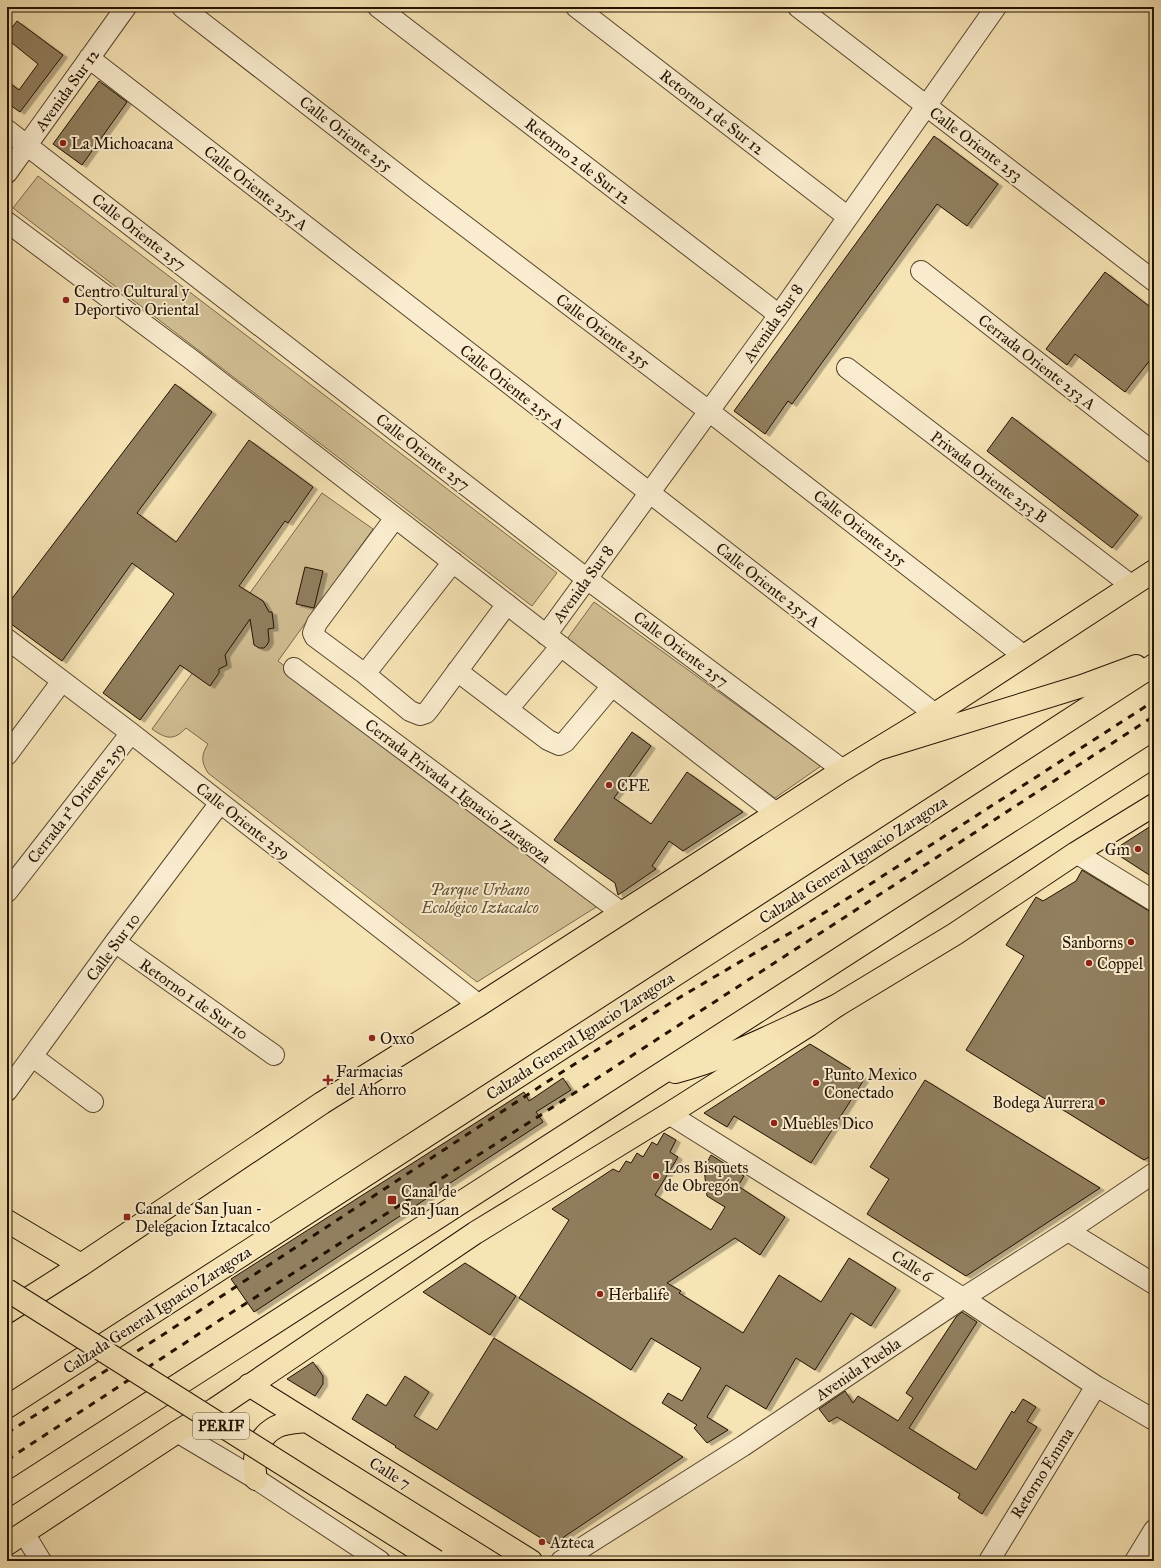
<svg xmlns="http://www.w3.org/2000/svg" width="1161" height="1568" font-family="'IM FELL Great Primer',serif">
<style>
.green{fill:#d3c096;stroke:#7a694b}
.building{fill:#917f5e;stroke:#221200;filter:url(#shadow)}
.lines{fill:none;stroke-linecap:round;stroke-linejoin:round}
.minor-casing{stroke:#57462d;stroke-width:22}
.major-casing{stroke:#221200;stroke-width:24}
.highway-casing{stroke:#221200;stroke-width:24}
.minor{stroke:#faedcf;stroke-width:20}
.major{stroke:#f7e4b5;stroke-width:22}
.highway{stroke:#f7e4b5;stroke-width:22}
.rail{stroke:#221200;stroke-width:3;stroke-dasharray:7 7;stroke-linecap:butt}
.major-bridge-casing{stroke:#221200;stroke-width:24;stroke-linecap:butt}
.major-bridge{stroke:#f7e4b5;stroke-width:22}
.poi-dot{fill:#8f2418;stroke:#faedcf;stroke-width:1.5}
.labels{text-anchor:middle;dominant-baseline:central;stroke-width:4;stroke-linejoin:round;paint-order:stroke}
.shield{fill:#faedcf;stroke:#63543e;stroke-width:1}
.shield-label{font-size:15px;font-weight:bold;fill:#221200}
.street-label{font-size:16px;fill:#221200;stroke:#faedcf}
.poi-label{font-size:16px;fill:#221200;stroke:#faedcf;text-anchor:start}
.park-label{font-size:16px;font-style:italic;fill:#604f34;stroke:#faedcf}
</style>
<defs>
<filter id="shadow"><feDropShadow dx="4.5" dy="2.5" stdDeviation="0" flood-color="#0004"/></filter>
</defs>
<rect width="100%" height="100%" fill="#f7e4b5"/>
<filter id="stains"><feTurbulence type="fractalNoise" baseFrequency=".005" numOctaves="4"/><feColorMatrix values="0 0 0 0 .2 0 0 0 0 .09 0 0 0 0 .02 0 0 0 .5 -.17"/></filter>
<radialGradient id="worn" r=".72"><stop offset=".6" stop-color="#630" stop-opacity="0"/><stop offset="1" stop-color="#630" stop-opacity=".3"/></radialGradient>
<path class="green" d="M38 176 557 573 532 606 13 208Z
M322 493 373 529 278 661 601 904 477 982 208 773C201 762 201 755 208 744L186 728C174 741 166 739 152 729Z
M594 602 821 766 775 798 564 643Z"/>
<path class="building" d="M17 21 63 55 20 112 7 103V81L19 90 38 64 7 39V34Z
M99 81 127 102 82 165 53 144Z
M934 136 998 184 967 226 937 204 792 404 788 401 765 434 734 411Z
M1105 272 1154 310V355L1125 392 1075 354 1067 365 1046 349Z
M175 384 212 412 137 513 176 542 249 440 313 487 288 523 285 521 239 586 263 601 269 612H272L274 628 268 629 269 641 267 645 264 648H259L254 645 250 619 225 655 227 665 219 669V673L210 686 180 665 140 720 103 693 174 594 132 563 62 661 7 621V605Z
M1012 417 1138 515 1112 548 987 451Z
M305 567 323 571 314 608 296 604Z
M632 732 651 746 614 798 651 824 687 772 743 812 683 851 669 841 652 866 656 869 618 895 615 883 554 840Z
M1154 824V878L1112 851Z
M1082 870 1154 914V1154L1144 1160 966 1050 1024 956 1006 945 1036 897 1043 901 1076 881Z
M810 1044 865 1078 811 1163 734 1116 727 1127 704 1113Z
M563 1078 571 1090 536 1112 543 1122 254 1312 231 1279 524 1092 529 1101Z
M925 1080 1100 1188 966 1276 867 1214 889 1179 870 1167Z
M664 1133 676 1140 670 1152 678 1157 655 1195 711 1230 725 1207 707 1196 704 1168 711 1155 744 1176 738 1186 785 1217 760 1255 735 1238 667 1283 681 1291 679 1293 743 1333 779 1275 821 1302 849 1258 896 1288 871 1326 851 1313 815 1370 796 1358 766 1409 726 1385 707 1417 728 1430 707 1443 694 1428 697 1425 662 1403 668 1393 682 1401 701 1368 651 1338 631 1370 519 1298 569 1220 552 1209 613 1169 619 1172 626 1161 631 1163 637 1153 643 1157 652 1142 657 1145Z
M465 1263 516 1296 490 1335 423 1292Z
M962 1312 977 1322 909 1428 976 1470 1012 1411 1014 1413 1023 1399 1036 1407 1027 1421 1037 1427 982 1514 958 1498 960 1494 837 1417 829 1422 819 1409 845 1391 853 1403 858 1396 898 1421 913 1398 906 1393 956 1317Z
M494 1338 588 1397 683 1457 552 1545 395 1447 396 1446 352 1419 367 1394 386 1406 405 1376 429 1392 414 1416 437 1430Z
M313 1362 323 1376V1384L315 1396 287 1379Z"/>
<g class="lines">
<g class="minor-casing">
<path id="minor" d="M182 7 419 191 710 412 1024 656
M378 7 779 315
M576 7 848 217
M798 7 1154 281
M89 58 935 714
M7 130 587 579 843 770
M7 173 126 7
M7 222 192 360 776 813
M921 271 1154 453
M847 368 1132 586
M395 518 317 623 313 633 315 637 365 674 410 711 420 715 426 713 430 708 507 604
M546 635 779 315 996 7
M7 639 131 733 479 1005
M294 668 622 913
M457 671 548 740 559 745 565 742 570 736 612 686
M365 674 453 562
M508 709 561 646
M7 755 62 681
M1076 853 1154 901
M7 892 131 733
M115 942 274 1055
M33 1057 93 1102
M7 1091 115 942 220 803
M669 1114 963 1298 1096 1386 1154 1420
M1068 1231 1154 1284
M177 1432 256 1479 380 1561
M24 1533 41 1561
M561 1561 743 1446 963 1298 1068 1231 1154 1173
M989 1561 1096 1386
M1135 1561 1154 1530"/>
</g>
<g class="major-casing">
<path id="major" d="M7 1221 81 1265
M7 1312 81 1265 322 1103 479 1005 843 770 935 714 1154 571
M249 1385 531 1561
M256 1479C252 1459 256 1438 276 1427 285 1422 297 1422 307 1421
M7 1544 177 1432 215 1409 475 1233 669 1114 809 1025 836 1006 955 934 1076 853 1154 805"/>
</g>
<g class="highway-casing">
<path id="highway" d="M878 749 1082 686 1136 666
M675 1072C731 1058 783 1029 836 1006
M7 1407 1154 665
M7 1495 1154 756"/>
</g>
<use href="#minor" class="minor"/>
<use href="#major" class="major"/>
<use href="#highway" class="highway"/>
<path class="rail" d="M7 1433 161 1336 556 1076 672 1002 760 950 806 924 861 890 1154 701
M7 1460 223 1318 533 1120 1154 716"/>
<g class="major-bridge-casing">
<path id="major-bridge" d="M7 1290 436 1561"/>
</g>
<use href="#major-bridge" class="major-bridge"/>
</g>
<g class="poi-dot">
<circle cx="63" cy="143" r="4"/>
<circle cx="66" cy="300" r="4"/>
<circle cx="609" cy="785" r="4"/>
<circle cx="1138" cy="849" r="4"/>
<circle cx="1131" cy="942" r="4"/>
<circle cx="1089" cy="963" r="4"/>
<circle cx="372" cy="1038" r="4"/>
<path d="M326 1074h4v4h4v4h-4v4h-4v-4h-4v-4h4z"/>
<circle cx="816" cy="1083" r="4"/>
<circle cx="1102" cy="1102" r="4"/>
<circle cx="774" cy="1123" r="4"/>
<circle cx="656" cy="1176" r="4"/>
<rect x="387" y="1195" width="10" height="10" rx="2"/>
<rect x="123" y="1213" width="8" height="8" rx="2"/>
<circle cx="600" cy="1294" r="4"/>
<circle cx="542" cy="1542" r="4"/>
</g>
<g class="labels">
<rect class="shield" x="193" y="1413" width="56" height="26" rx="3"/>
<g class="shield-label">
<text x="221" y="1426">PERIF</text>
</g>
<g class="street-label">
<text transform="translate(67 90) rotate(-54)">Avenida Sur 12</text>
<text transform="translate(712 112) rotate(38)">Retorno 1 de Sur 12</text>
<text transform="translate(346 134) rotate(38)">Calle Oriente 255</text>
<text transform="translate(976 144) rotate(37)">Calle Oriente 253</text>
<text transform="translate(578 161) rotate(38)">Retorno 2 de Sur 12</text>
<text transform="translate(256 188) rotate(38)">Calle Oriente 255 A</text>
<text transform="translate(139 232) rotate(38)">Calle Oriente 257</text>
<text transform="translate(773 323) rotate(-55)">Avenida Sur 8</text>
<text transform="translate(603 331) rotate(37)">Calle Oriente 255</text>
<text transform="translate(1037 362) rotate(38)">Cerrada Oriente 253 A</text>
<text transform="translate(512 387) rotate(38)">Calle Oriente 255 A</text>
<text transform="translate(423 452) rotate(38)">Calle Oriente 257</text>
<text transform="translate(989 477) rotate(37)">Privada Oriente 253 B</text>
<text transform="translate(860 528) rotate(38)">Calle Oriente 255</text>
<text transform="translate(583 584) rotate(-54)">Avenida Sur 8</text>
<text transform="translate(768 585) rotate(38)">Calle Oriente 255 A</text>
<text transform="translate(681 649) rotate(37)">Calle Oriente 257</text>
<text transform="translate(458 791) rotate(37)">Cerrada Privada 1 Ignacio Zaragoza</text>
<text transform="translate(76 803) rotate(-52)">Cerrada 1ª Oriente 259</text>
<text transform="translate(243 821) rotate(38)">Calle Oriente 259</text>
<text transform="translate(853 860) rotate(-33)">Calzada General Ignacio Zaragoza</text>
<text transform="translate(113 947) rotate(-54)">Calle Sur 10</text>
<text transform="translate(194 999) rotate(35)">Retorno 1 de Sur 10</text>
<text transform="translate(580 1036) rotate(-33)">Calzada General Ignacio Zaragoza</text>
<text transform="translate(912 1266) rotate(32)">Calle 6</text>
<text transform="translate(157 1310) rotate(-33)">Calzada General Ignacio Zaragoza</text>
<text transform="translate(858 1369) rotate(-34)">Avenida Puebla</text>
<text transform="translate(390 1473) rotate(32)">Calle 7</text>
<text transform="translate(1042 1473) rotate(-58)">Retorno Emma</text>
</g>
<g class="poi-label">
<text x="71" y="143">La Michoacana</text>
<text x="74" y="291">Centro Cultural y<tspan x="74" dy="18">Deportivo Oriental</tspan></text>
<text x="617" y="785">CFE</text>
<text x="1130" y="849" text-anchor="end">Gm</text>
<text x="1123" y="942" text-anchor="end">Sanborns</text>
<text x="1097" y="963">Coppel</text>
<text x="380" y="1038">Oxxo</text>
<text x="336" y="1071">Farmacias<tspan x="336" dy="18">del Ahorro</tspan></text>
<text x="824" y="1074">Punto Mexico<tspan x="824" dy="18">Conectado</tspan></text>
<text x="1094" y="1102" text-anchor="end">Bodega Aurrera</text>
<text x="782" y="1123">Muebles Dico</text>
<text x="664" y="1167">Los Bisquets<tspan x="664" dy="18">de Obregón</tspan></text>
<text x="401" y="1191">Canal de<tspan x="401" dy="18">San Juan</tspan></text>
<text x="135" y="1208">Canal de San Juan -<tspan x="135" dy="18">Delegacion Iztacalco</tspan></text>
<text x="608" y="1294">Herbalife</text>
<text x="550" y="1542">Azteca</text>
</g>
<g class="park-label">
<text x="480" y="889">Parque Urbano<tspan x="480" dy="18">Ecológico Iztacalco</tspan></text>
</g>
</g>
<rect width="1161" height="1568" fill="none" stroke="#f7e4b5" stroke-width="24"/>
<rect x="8" y="8" width="1145" height="1552" fill="none" stroke="#221200" stroke-width="2"/>
<rect x="12" y="12" width="1137" height="1544" fill="none" stroke="#221200"/>
<rect width="100%" height="100%" filter="url(#stains)"/>
<rect width="100%" height="100%" fill="url(#worn)"/>
</svg>
